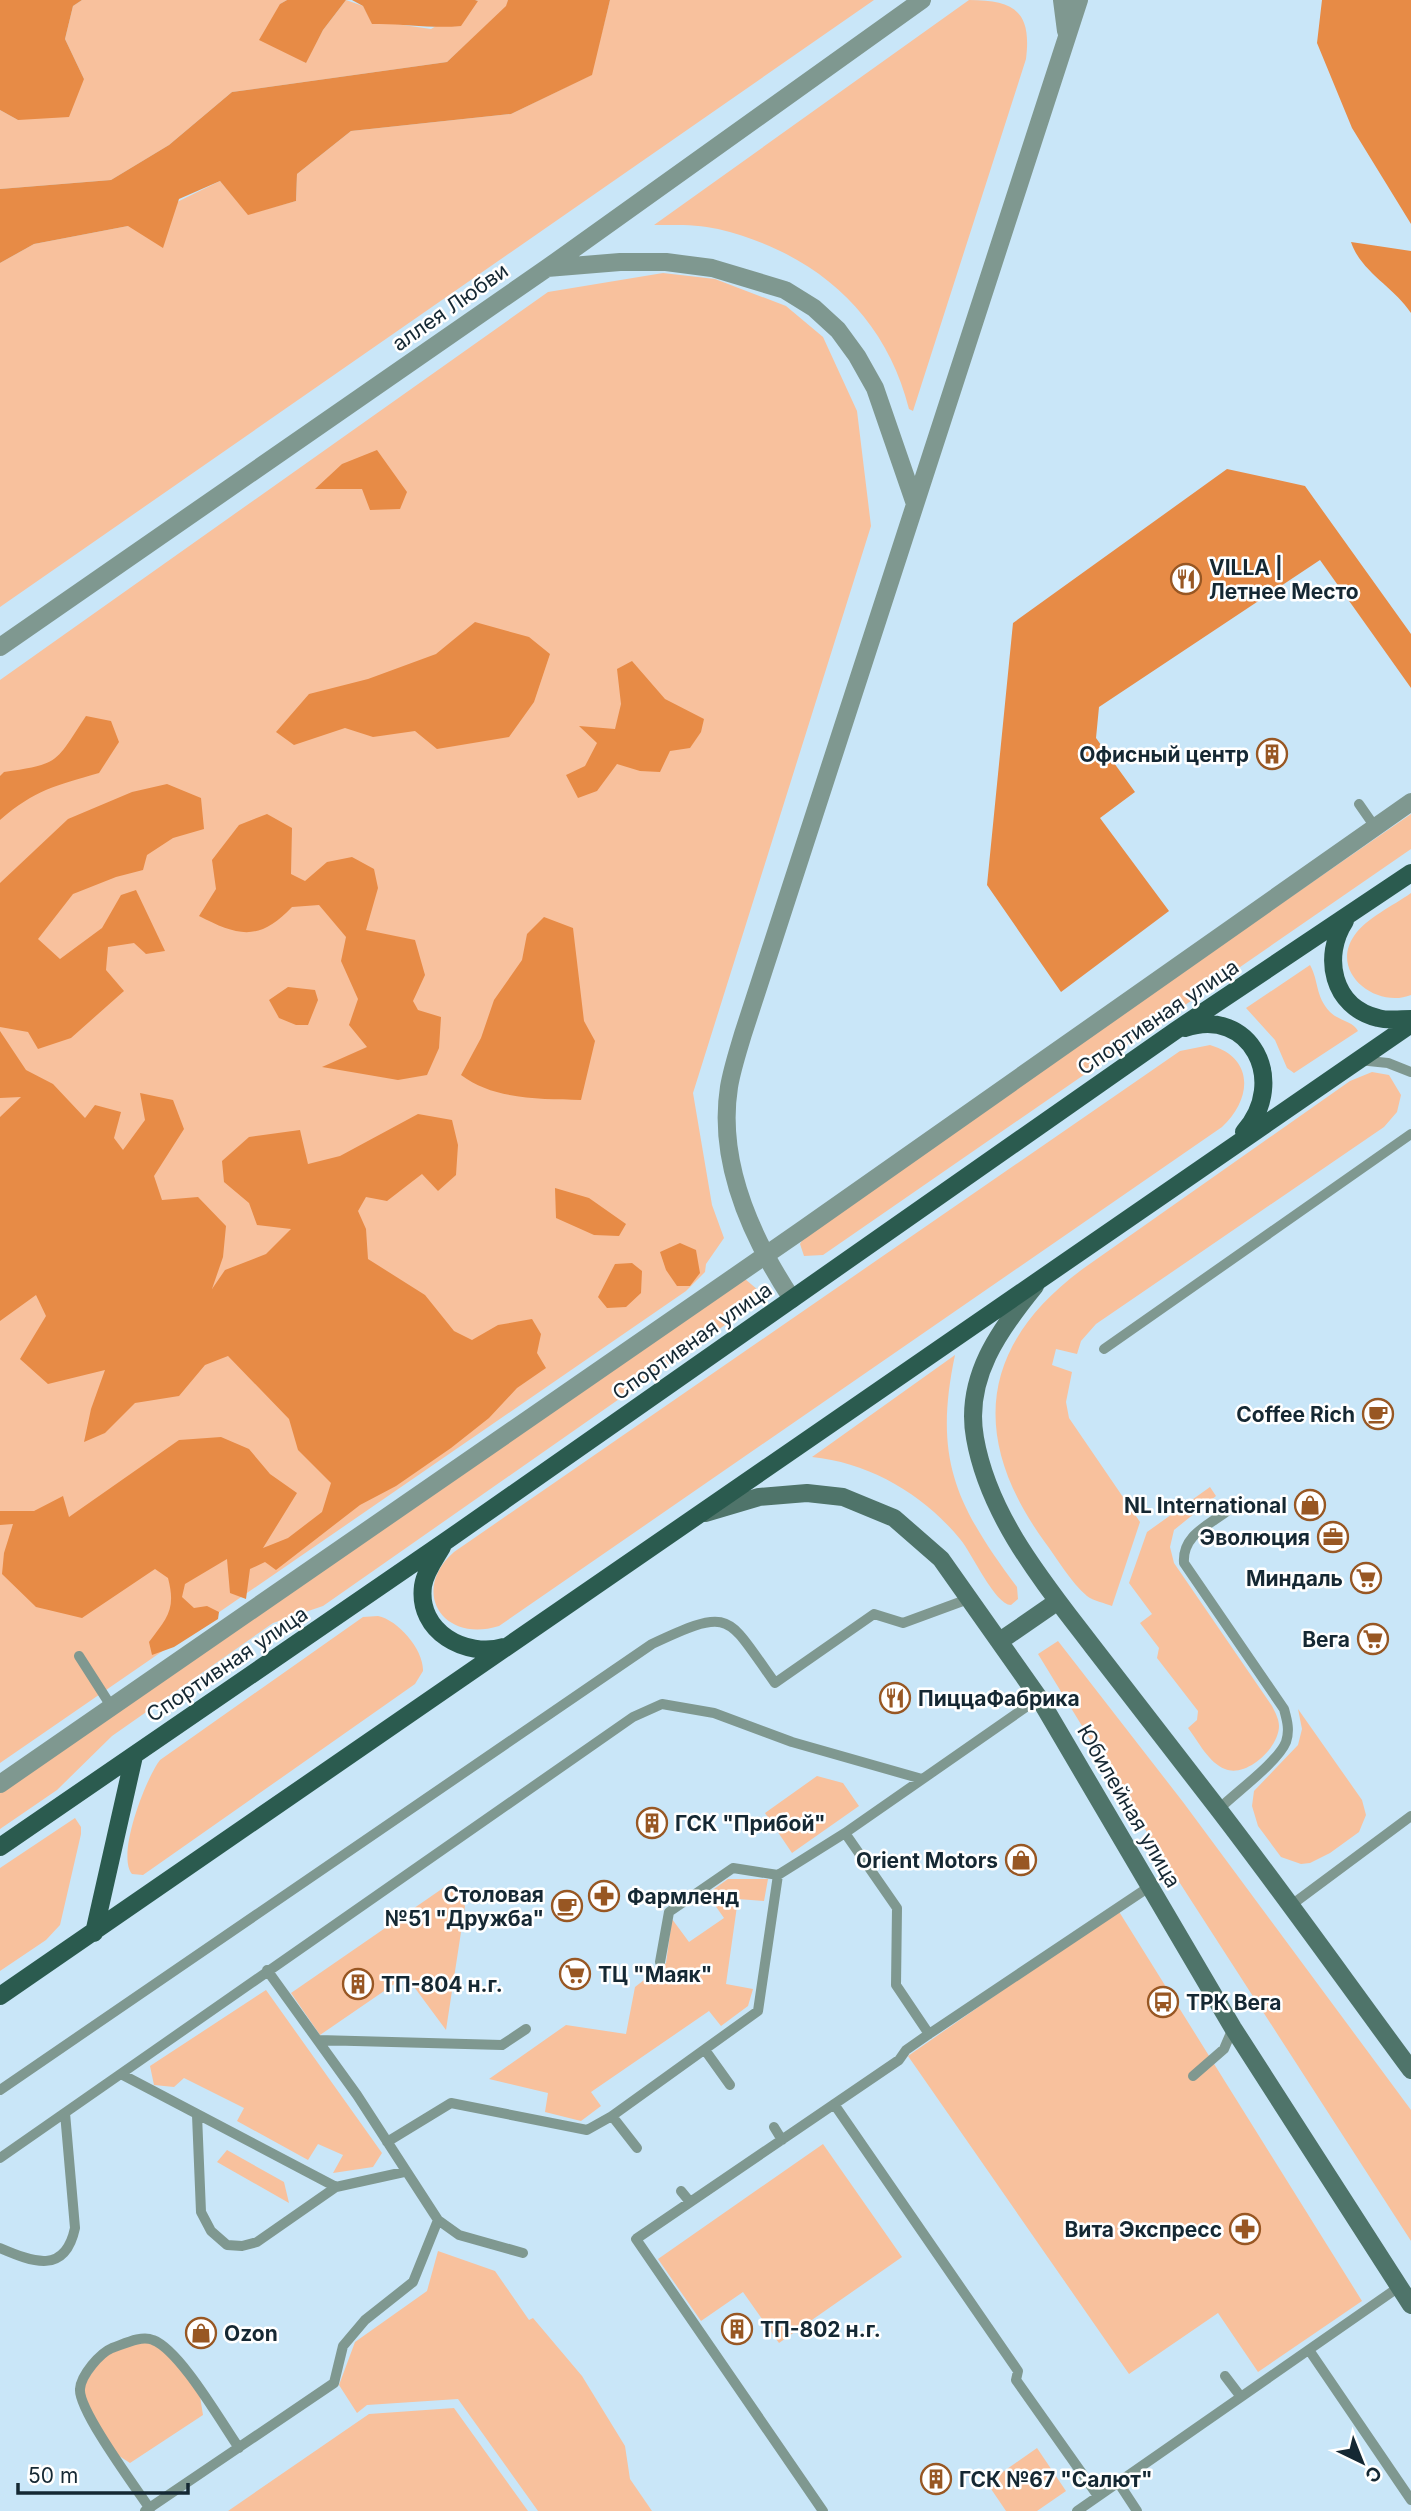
<svg xmlns="http://www.w3.org/2000/svg" width="1411" height="2511" font-family="Inter,sans-serif">
<style>
.green{fill:#f8c19d}
.forest{fill:#e78b46}
.lines{fill:none;stroke-linecap:round;stroke-linejoin:round}
.service{stroke:#7f9890;stroke-width:10}
.minor{stroke:#7f9890;stroke-width:18}
.secondary{stroke:#4f746a;stroke-width:18}
.primary{stroke:#2b5b4f;stroke-width:18}
.labels{text-anchor:middle;dominant-baseline:central;stroke-width:5;stroke-linejoin:round;paint-order:stroke}
.street-label{font-size:21px;fill:#152833;stroke:#fff}
.poi-label{font-size:21px;font-weight:bold;fill:#152833;stroke:#fff;text-anchor:start}
</style>
<rect width="100%" height="100%" fill="#c9e6f8"/>
<path class="green" d="M82 0H287L280 4 305 63 323 30 346 0 363 6 373 24H396L431 29 478 1 475 0H508L507 6 447 62 232 92 169 145 111 180 0 189V110L18 120 84 79 65 39 73 6Z
M610 0H874L0 607V263L34 244 128 226 220 181 248 214 296 201 297 174 351 131 511 114 591 75Z
M969 0C1014 0 1032 11 1026 59L913 411 909 409C885 313 814 252 718 229 697 224 675 225 654 225Z
M663 273 715 279 786 306 823 337 857 411 871 526 693 1093 712 1205 724 1238 706 1264 705 1272 686 1291 0 1763V680L548 292Z
M1411 814V849L823 1255 804 1256 800 1244 807 1231Z
M1411 893V995C1377 1009 1329 973 1354 936 1366 918 1393 906 1411 893Z
M1310 965C1319 981 1315 996 1330 1012 1339 1021 1353 1021 1358 1031L1294 1073 1287 1068 1275 1040 1246 1008Z
M1210 1045C1255 1058 1252 1099 1222 1127L499 1626C442 1644 410 1590 454 1552L1180 1051Z
M1372 1072 1389 1075 1401 1095 1397 1112 1384 1127 1096 1324 1081 1341 1077 1354 1056 1349 1052 1365 1072 1372 1066 1402 1069 1418 1140 1522 1112 1606C1105 1603 1093 1601 1087 1596 1071 1583 1057 1558 1044 1541 969 1437 980 1344 1084 1268L1350 1081Z
M745 1279 758 1290 755 1304 323 1606 273 1623 112 1736 57 1790 0 1829V1789Z
M955 1355C933 1459 956 1505 1017 1587L1018 1599 1011 1605C995 1605 972 1553 960 1539 923 1494 870 1463 812 1457Z
M1210 1487 1216 1496 1174 1530 1170 1547 1174 1563 1272 1706C1275 1712 1279 1719 1279 1726 1279 1748 1246 1778 1225 1769 1209 1763 1198 1741 1188 1728L1197 1720 1198 1711 1157 1658 1159 1648 1140 1623 1152 1614 1129 1583 1147 1532Z
M378 1616C398 1620 424 1650 423 1671L415 1684 143 1875 132 1874C116 1855 146 1778 160 1760L363 1617Z
M1058 1641 1183 1802 1411 2110V2241L1145 1829 1038 1654Z
M1298 1709 1362 1800 1366 1815 1359 1832 1330 1853 1310 1863 1301 1864 1281 1857 1258 1826 1252 1806 1254 1791 1298 1745 1302 1729Z
M817 1776 843 1783 859 1806 792 1853 765 1813Z
M75 1818 81 1827V1834L60 1925 46 1940 0 1971V1868Z
M728 1879H768L764 1901 738 1899 726 1984 753 1989 748 2006 721 2026 709 2011 591 2092 601 2106 581 2121 545 2112 548 2093 489 2079 566 2025 626 2034 635 1987 666 1963 672 1919 689 1942 724 1918 707 1894Z
M449 1884 465 1906 446 2030 406 1976 320 2035 291 1993Z
M1118 1910 1362 2301 1258 2372 1218 2313 1129 2374 908 2056Z
M266 1990 382 2153 373 2167 333 2173 343 2155 318 2144 308 2160 237 2121 244 2108 184 2078 174 2087 154 2085 150 2066Z
M823 2144 902 2257 779 2343 743 2292 701 2321 658 2259Z
M227 2150 284 2182 289 2203 217 2162Z
M438 2251 495 2271 529 2320 533 2318 582 2376 625 2446 630 2479 652 2511H538L458 2399 367 2405 357 2413 339 2385 355 2342 427 2291Z
M153 2339 199 2390 203 2415 130 2463 113 2452 80 2390 107 2351Z
M454 2408 528 2511H228L369 2414Z
M1037 2448 1066 2491 1037 2511H1006L987 2483Z"/>
<path class="forest" d="M0 0H82L73 6 65 39 84 79 69 117 18 120 0 110Z
M287 0H346L323 30 306 63 259 40 280 4Z
M352 0H475L478 1 461 26C430 29 403 23 372 24L363 6Z
M508 0H610L592 75 511 114 351 131 297 174 296 201 248 215 220 181 179 199 163 248 128 226 34 244 0 263V189L111 180 169 145 232 92 447 62 506 6Z
M1322 0H1411V224L1352 128 1317 43Z
M1351 242 1411 251V313C1394 287 1361 272 1351 242Z
M377 450 407 492 400 509 370 510 362 489H315L342 464Z
M1227 469 1305 486 1411 634V688L1320 560 1099 707 1096 738 1135 792 1100 818 1169 911 1061 992 987 885 1013 623Z
M475 622 529 637 550 654 534 702 509 737 437 749 415 731 373 737 345 728 294 745 276 732 309 694 368 679 436 654Z
M632 661 665 699 704 719 701 732 690 748 670 751 660 772 640 771 617 764 597 791 578 798 566 775 585 766 597 743 579 726 615 729 621 704 617 669Z
M86 716 111 721 119 742 99 773C55 786 36 789 0 820V776L4 772C60 764 55 763 86 716Z
M167 784 201 798 204 829 173 838 147 855 143 870 116 877 73 894 38 939 60 959 102 928 121 895 136 890 165 951 146 954 134 943 108 947 106 970 124 991 71 1038 38 1049 28 1032 0 1027V883L68 819 132 792Z
M267 814 292 828 291 874 305 881 327 862 352 857 374 869 378 888 366 930 415 940 425 975 413 1001 418 1010 441 1017 439 1048 427 1075 398 1080 322 1067 367 1047 349 1025 358 999 341 961 346 937 319 905 292 907C259 942 238 936 199 916L216 889 212 860 239 825Z
M544 917 573 928 584 1021 595 1041 581 1100C541 1099 494 1100 461 1075L481 1038 494 1000 522 960 527 934Z
M288 987 315 990 318 1000 308 1025H296L279 1018 269 1000Z
M0 1031 26 1070 53 1084 85 1118 95 1105 121 1112 114 1138 123 1150 145 1120 140 1093 173 1100 184 1129 154 1176 162 1200 198 1197 226 1226 223 1257 212 1289 225 1270 266 1254 291 1229 257 1225 249 1203 224 1182 222 1161 249 1137 300 1130 308 1164 340 1156 418 1114 452 1120 458 1145 456 1175 438 1191 422 1174 387 1201 366 1197 358 1211 366 1229 368 1259 425 1295 454 1331 472 1340 498 1325 532 1319 541 1334 537 1353 546 1368 517 1388 489 1418 451 1448 396 1486 360 1505 276 1570 265 1562 250 1569 246 1599 230 1593 227 1559 185 1584 182 1597 194 1608 207 1606 219 1612 218 1619 174 1647 152 1655 149 1642C168 1617 176 1609 168 1578L155 1569 82 1618 36 1607 2 1574 4 1553 13 1524 0 1525V1511H34L63 1496 69 1517 179 1440 221 1437 249 1449 270 1474 297 1493 263 1548 288 1538 322 1512 331 1483 298 1450 289 1419 228 1356 205 1365 179 1396 135 1403 105 1433 84 1442 91 1409 105 1370 48 1384 20 1359 46 1316 36 1295 0 1321V1117L21 1097 0 1098Z
M555 1188 589 1198 626 1224 619 1236 594 1235 556 1218Z
M680 1243 696 1250 700 1273 690 1286H677L666 1270 660 1252Z
M632 1263 642 1271 641 1293 626 1307 607 1308 598 1297 615 1264Z"/>
<g class="lines">
<path class="service" d="M1359 804 1375 827
M1359 1060 1388 1063 1411 1072
M1104 1349 1411 1134
M79 1656 111 1706
M1219 1809C1235 1793 1278 1762 1286 1742 1290 1730 1287 1720 1284 1709L1184 1563C1182 1536 1207 1526 1226 1512
M845 1833 897 1908 896 1985 929 2034
M1290 1906 1411 1816
M660 1962 669 1912 733 1868 778 1875 845 1833 1039 1698
M267 1970 357 2095 438 2220 459 2235 523 2253
M318 2040 502 2045 526 2029
M705 2050 730 2085
M121 2074 336 2187
M1193 2076 1224 2049 1233 2028
M0 2090 652 1644C733 1606 726 1615 775 1683L874 1614 903 1623 971 1598
M834 2104 1018 2371 1016 2380 1098 2496
M197 2115 201 2212 211 2231 227 2245 242 2246 257 2242 336 2187 404 2172
M612 2116 637 2148
M774 2127 782 2140
M387 2142 451 2103 587 2130 612 2116 758 2011 778 1875
M0 2158 633 1717 662 1704 714 1713 792 1742 922 1779
M681 2191 690 2202
M0 2248C33 2262 65 2275 75 2228L65 2113
M1309 2350 1411 2500
M1225 2376 1241 2397
M1118 2482 1137 2511
M150 2509C136 2488 78 2410 80 2389 81 2375 100 2353 112 2348 124 2344 141 2335 153 2340 180 2350 221 2422 239 2448
M145 2511 334 2383 343 2346 365 2320 413 2282 438 2220
M823 2511 636 2239 899 2060 906 2050 929 2034 1149 1887
M1077 2511 1399 2287"/>
<path class="minor" d="M1062 0 1066 31
M547 268 620 262H666L712 268 785 290 814 308 838 330 857 356 875 388 914 501
M0 647 547 268 922 0
M792 1299C751 1237 717 1163 729 1087 732 1069 738 1051 743 1034L1079 0
M0 1784 802 1230 1411 802"/>
<path class="secondary" d="M1035 1286C1000 1329 964 1378 975 1438 989 1518 1045 1584 1093 1647 1134 1700 1175 1753 1216 1806 1283 1893 1346 1982 1411 2070
M705 1513 759 1497 807 1493 843 1497 894 1518 941 1559 1039 1698 1233 2028 1411 2305
M1000 1641 1058 1601"/>
<path class="primary" d="M1345 921C1322 956 1332 1007 1378 1018 1388 1021 1401 1019 1411 1019
M1185 1028C1250 1006 1289 1081 1244 1132
M442 1547C435 1559 425 1572 423 1586 417 1632 466 1658 504 1647
M0 1847 446 1541 1175 1031 1411 873
M94 1933 134 1756
M0 1996 1411 1024"/>
</g>
<defs>
<g id="restaurant-ring" transform="scale(1.575)"><circle r="9.5" fill="#fff" stroke="#985723" stroke-width="1.5"/><path d="M-5-6h1v4h1v-4h1v4h1v-4h1v5L-1.5 .5V6h-2V.5L-5-1ZM5-6V6H3V1.5H1.5Q1.5-4 5-6Z" fill="#985723"/></g>
<g id="building-ring" transform="scale(1.575)"><circle r="9.5" fill="#fff" stroke="#985723" stroke-width="1.5"/><path d="M-4-6H4V6H1V3H-1V6H-4ZM-2.5-4.3h1.7v1.8h-1.7ZM.8-4.3h1.7v1.8H.8ZM-2.5-1h1.7V.8h-1.7ZM.8-1h1.7V.8H.8Z" fill="#985723"/></g>
<g id="cafe-ring" transform="scale(1.575)"><circle r="9.5" fill="#fff" stroke="#985723" stroke-width="1.5"/><path d="M-5.5-4.5H6V0H3Q3 3.5 0 3.5H-2.5Q-5.5 3.5-5.5 0ZM3-3.2v2h1.7v-2ZM-6 4.5H4V6H-6Z" fill="#985723"/></g>
<g id="shop-ring" transform="scale(1.575)"><circle r="9.5" fill="#fff" stroke="#985723" stroke-width="1.5"/><path d="M-5-2.5h2.3a2.7 3.5 0 0 1 5.4 0H5L5.5 6h-11ZM-1.5-2.5h3a1.5 2.3 0 0 0-3 0Z" fill="#985723"/></g>
<g id="office-ring" transform="scale(1.575)"><circle r="9.5" fill="#fff" stroke="#985723" stroke-width="1.5"/><path d="M-6-3h4V-5.5h4V-3h4V5H-6ZM-1-4.5V-3h2v-1.5ZM-6 0V1H6V0Z" fill="#985723"/></g>
<g id="supermarket-ring" transform="scale(1.575)"><circle r="9.5" fill="#fff" stroke="#985723" stroke-width="1.5"/><path d="M-6-5.5h2.5l.6 2H6L4.5 2H-2.5L-4.4-4H-6ZM-1.5 3.2a1.3 1.3 0 1 0 .1 0ZM3 3.2a1.3 1.3 0 1 0 .1 0Z" fill="#985723"/></g>
<g id="pharmacy-ring" transform="scale(1.575)"><circle r="9.5" fill="#fff" stroke="#985723" stroke-width="1.5"/><path d="M-2-6h4v4h4v4h-4v4h-4v-4h-4v-4h4Z" fill="#985723"/></g>
<g id="bus-ring" transform="scale(1.575)"><circle r="9.5" fill="#fff" stroke="#985723" stroke-width="1.5"/><path d="M-5-6H5V4H4V6H2V4H-2V6H-4V4H-5ZM-3.5-4V0h7V-4ZM-3.5 1.2v1.5H-2V1.2ZM2 1.2v1.5H3.5V1.2Z" fill="#985723"/></g>
</defs>
<g fill-rule="evenodd">
<use href="#restaurant-ring" x="1186" y="579"/>
<use href="#building-ring" x="1272" y="754"/>
<use href="#cafe-ring" x="1378" y="1414"/>
<use href="#shop-ring" x="1310" y="1505"/>
<use href="#office-ring" x="1333" y="1537"/>
<use href="#supermarket-ring" x="1366" y="1578"/>
<use href="#supermarket-ring" x="1373" y="1639"/>
<use href="#restaurant-ring" x="895" y="1698"/>
<use href="#building-ring" x="652" y="1823"/>
<use href="#shop-ring" x="1021" y="1860"/>
<use href="#pharmacy-ring" x="604" y="1896"/>
<use href="#cafe-ring" x="567" y="1906"/>
<use href="#supermarket-ring" x="575" y="1974"/>
<use href="#building-ring" x="358" y="1984"/>
<use href="#bus-ring" x="1163" y="2002"/>
<use href="#pharmacy-ring" x="1245" y="2229"/>
<use href="#building-ring" x="737" y="2329"/>
<use href="#shop-ring" x="201" y="2333"/>
<use href="#building-ring" x="936" y="2479"/>
</g>
<g class="labels">
<g class="street-label">
<text transform="translate(450 307) rotate(-35)">аллея Любви</text>
<text transform="translate(1158 1017) rotate(-34)">Спортивная улица</text>
<text transform="translate(692 1341) rotate(-35)">Спортивная улица</text>
<text transform="translate(227 1664) rotate(-34)">Спортивная улица</text>
<text transform="translate(1129 1806) rotate(60)">Юбилейная улица</text>
</g>
<g class="poi-label">
<text x="1209" y="567">VILLA |<tspan x="1209" dy="24">Летнее Место</tspan></text>
<text x="1249" y="754" text-anchor="end">Офисный центр</text>
<text x="1355" y="1414" text-anchor="end">Coffee Rich</text>
<text x="1287" y="1505" text-anchor="end">NL International</text>
<text x="1310" y="1537" text-anchor="end">Эволюция</text>
<text x="1343" y="1578" text-anchor="end">Миндаль</text>
<text x="1350" y="1639" text-anchor="end">Вега</text>
<text x="918" y="1698">ПиццаФабрика</text>
<text x="675" y="1823">ГСК "Прибой"</text>
<text x="998" y="1860" text-anchor="end">Orient Motors</text>
<text x="544" y="1894" text-anchor="end">Столовая<tspan x="544" dy="24">№51 "Дружба"</tspan></text>
<text x="627" y="1896">Фармленд</text>
<text x="598" y="1974">ТЦ "Маяк"</text>
<text x="381" y="1984">ТП-804 н.г.</text>
<text x="1186" y="2002">ТРК Вега</text>
<text x="1222" y="2229" text-anchor="end">Вита Экспресс</text>
<text x="760" y="2329">ТП-802 н.г.</text>
<text x="224" y="2333">Ozon</text>
<text x="959" y="2479">ГСК №67 "Салют"</text>
</g>
</g>
<g transform="translate(1362 2462) rotate(137)" stroke="#ffffff" stroke-width="5" paint-order="stroke">
<path d="M0-5L12 26L0 18L-12 26Z" fill="#152833"/>
<text y="-10" font-size="19" font-weight="bold" text-anchor="middle" fill="#152833">С</text>
</g>
<path d="M18 2483v10h170v-10" fill="none" stroke="#152833" stroke-width="3.5"/>
<text x="28" y="2483" font-size="21" fill="#152833" stroke="#ffffff" stroke-width="5" paint-order="stroke">50 m</text>
</svg>
